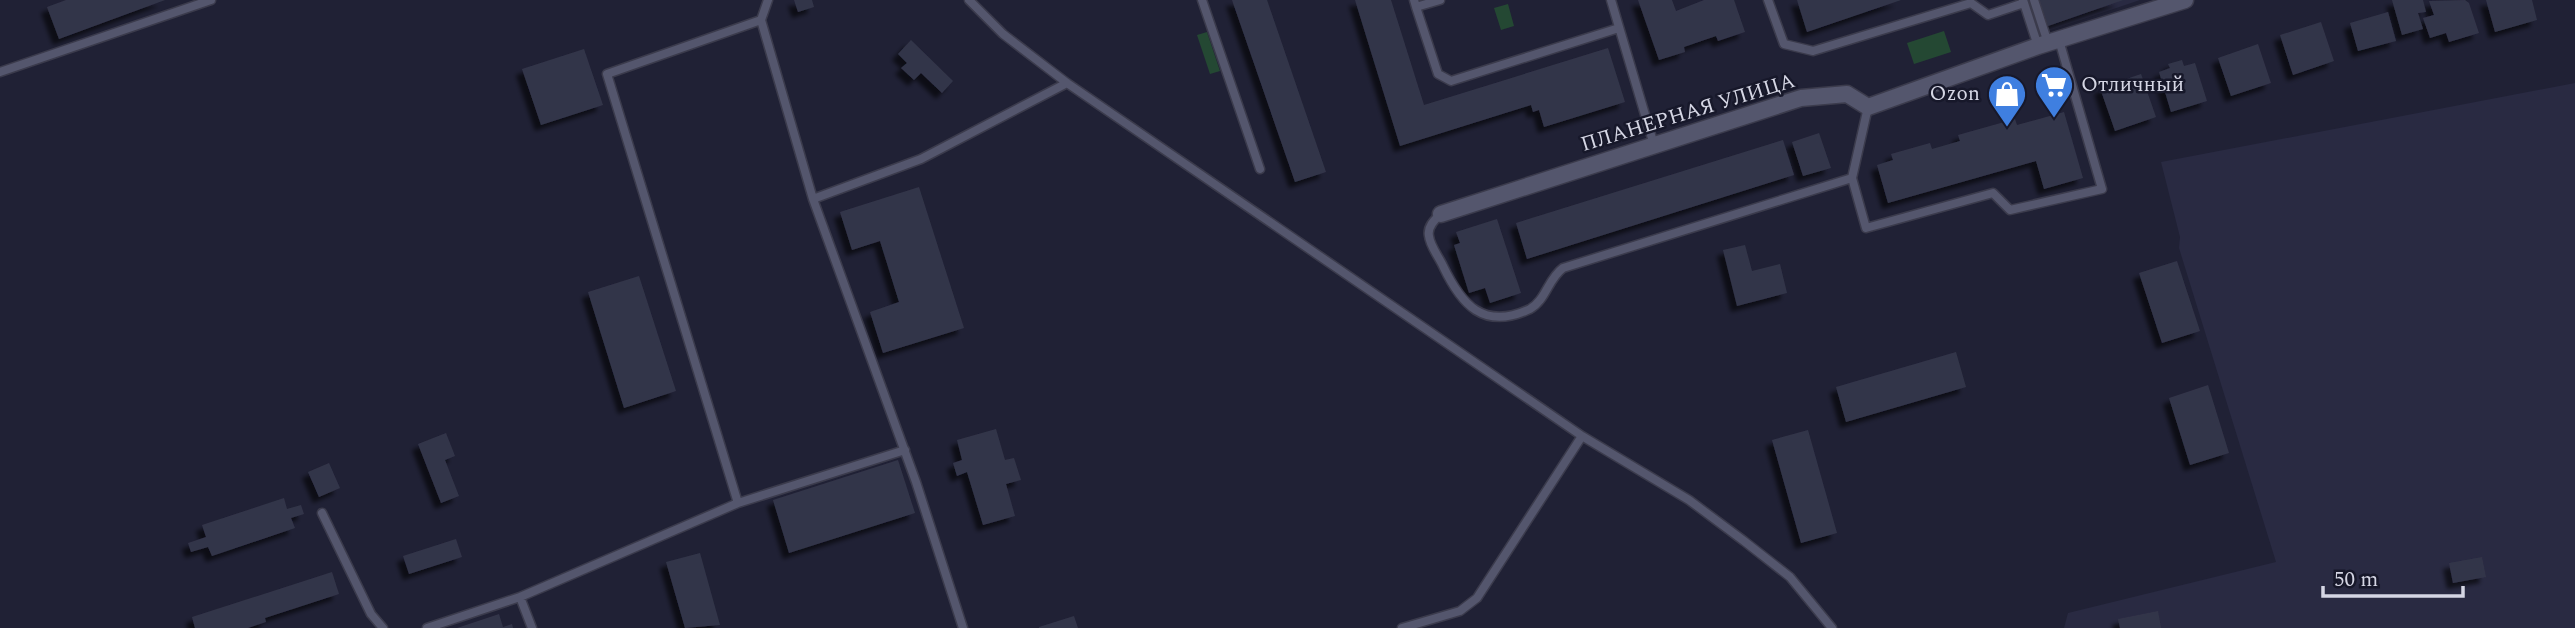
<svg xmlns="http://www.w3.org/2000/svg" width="2575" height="628" font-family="Spectral,serif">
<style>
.built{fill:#292a42}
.park{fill:#244833}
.building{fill:#333549;filter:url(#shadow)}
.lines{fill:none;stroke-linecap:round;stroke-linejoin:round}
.service-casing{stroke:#3b3b4c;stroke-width:11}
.minor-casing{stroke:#3b3b4c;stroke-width:19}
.service{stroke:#54566d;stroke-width:8}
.minor{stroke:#54566d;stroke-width:16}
.labels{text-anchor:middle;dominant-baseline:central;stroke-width:5;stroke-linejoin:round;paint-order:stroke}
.poi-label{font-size:21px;fill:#d5d6e4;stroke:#17182a;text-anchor:start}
.street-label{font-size:21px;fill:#d5d6e4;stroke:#17182a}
</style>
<defs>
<filter id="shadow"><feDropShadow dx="-6" dy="6" stdDeviation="2" flood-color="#0009"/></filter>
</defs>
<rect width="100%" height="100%" fill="#202135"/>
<path class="built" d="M2032 0H2140L2042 33Z
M2575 83V628H2064L2068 613 2276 562 2179 248 2180 237 2161 162Z"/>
<path class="park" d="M1508 4 1514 26 1501 30 1494 8Z
M1944 31 1951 52 1914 64 1907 43Z
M1207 32 1220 71 1210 74 1197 35Z"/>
<path class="building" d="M66 0H165L59 39 47 7Z
M794 0H812L814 7 798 12Z
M1232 0H1267L1326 172 1295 182Z
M1355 0H1391L1424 105 1608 48 1625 102 1544 127 1539 110 1533 112 1531 105 1400 146Z
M1638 0H1672L1676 11 1704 0H1734L1745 32 1718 41 1716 36 1684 47 1685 52 1659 60Z
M1797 0H1901L1807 32Z
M2039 0H2123L2048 26Z
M2392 0H2423L2426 12 2418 13 2423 29 2402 35Z
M2465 0 2469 3 2479 33 2449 42 2446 33 2430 38 2423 18 2434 15 2429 1Z
M2486 0H2532L2537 20 2495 32Z
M2388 12 2396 41 2358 51 2350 23Z
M2321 22 2334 61 2293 75 2280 35Z
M911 40 953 81 942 93 921 73 914 80 901 68 907 63 898 54Z
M2258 44 2271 83 2231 96 2218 58Z
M584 49 603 105 541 125 522 69Z
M2182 60 2184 66 2195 63 2207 101 2171 112 2159 72 2170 68 2168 64Z
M2141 74 2156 117 2115 131 2100 88Z
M2064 112 2083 178 2044 189 2036 161 1888 203 1877 165 1893 160 1891 154 1930 143 1932 149 1960 141 1958 135 2015 119 2017 125Z
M1819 133 1831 168 1803 176 1792 142Z
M1783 140 1794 175 1527 259 1516 223Z
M919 187 964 328 883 353 870 312 899 302 880 241 852 250 840 212Z
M1497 219 1521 293 1490 303 1485 288 1469 293 1454 245 1460 243 1456 232Z
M1745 245 1752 271 1780 264 1787 293 1737 306 1723 250Z
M2177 261 2200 331 2162 343 2139 273Z
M639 276 676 391 624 408 588 292Z
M1956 352 1966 387 1846 422 1836 387Z
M2208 385 2229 453 2190 465 2169 398Z
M996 429 1005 460 1014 458 1021 480 1006 484 1015 516 983 525 967 472 957 476 953 463 962 460 957 440Z
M1808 430 1837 533 1801 543 1772 440Z
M446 433 455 456 445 460 459 496 441 503 418 444Z
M898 460 915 513 789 553 773 500Z
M329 463 340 488 319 497 308 472Z
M284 498 287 509 301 505 304 514 291 518 295 528 212 556 208 547 191 552 188 543 206 537 202 525Z
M456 539 462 557 409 574 403 556Z
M700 553 720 625 685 628 666 562Z
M2482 557 2486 577 2453 583 2449 563Z
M332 572 339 594 265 618 266 622 248 628H195L192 617Z
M2158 611 2161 628H2120L2118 619Z
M499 614 503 627 512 624 513 628H457Z
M1074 616 1078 628H1039V627Z"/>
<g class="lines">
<g class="service-casing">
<path id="service" d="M969 0 1003 34 1067 83 1582 436 1477 598 1460 611 1402 628
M1202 0 1260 169
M1414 0 1416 7 1440 0
M1611 0 1654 145
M1768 0 1784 44 1813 51 1971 3 1988 15 2024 3
M2023 0 2038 46
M2034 0 2048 43
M1416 7 1438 74 1451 81 1619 28
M761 20 768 0
M0 72 211 0
M1868 107 1852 178 1866 228 1993 193 2010 210 2102 189 2059 40
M1441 214C1434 220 1427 227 1429 236 1430 246 1439 257 1443 266 1461 304 1483 331 1530 309 1546 300 1548 279 1563 268L1852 178
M1582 436 1689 500 1744 541 1790 577 1832 628
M738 503 905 450
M322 513 371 614 383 628
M427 628 520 597
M532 628 520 597 738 503 607 74 761 20 813 199
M963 628 916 482 813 199 921 159 1067 83"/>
</g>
<g class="minor-casing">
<path id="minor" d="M1441 214 1801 98 1847 94 1868 107 2038 46 2185 0"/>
</g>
<use href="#service" class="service"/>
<use href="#minor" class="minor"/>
</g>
<defs>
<g id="supermarket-pin" transform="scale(2.0125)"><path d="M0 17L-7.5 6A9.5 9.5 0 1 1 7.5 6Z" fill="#3f7fe0" stroke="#17182a"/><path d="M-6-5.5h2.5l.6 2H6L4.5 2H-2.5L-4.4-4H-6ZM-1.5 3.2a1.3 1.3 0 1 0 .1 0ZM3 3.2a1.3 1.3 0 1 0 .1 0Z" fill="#fff"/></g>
<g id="shop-pin" transform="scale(2.0125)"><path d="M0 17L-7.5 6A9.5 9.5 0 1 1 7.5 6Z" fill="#3f7fe0" stroke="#17182a"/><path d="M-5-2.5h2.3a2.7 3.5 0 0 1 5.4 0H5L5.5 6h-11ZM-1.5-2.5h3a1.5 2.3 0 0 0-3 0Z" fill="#fff"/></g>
</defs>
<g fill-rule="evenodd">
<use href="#supermarket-pin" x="2054" y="85"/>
<use href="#shop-pin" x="2007" y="94"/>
</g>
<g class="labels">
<g class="poi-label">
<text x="2081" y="85">Отличный</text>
<text x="1980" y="94" text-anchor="end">Ozon</text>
</g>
<g class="street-label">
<text transform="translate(1688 113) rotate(-17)">ПЛАНЕРНАЯ УЛИЦА</text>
</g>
</g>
<path d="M2323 586v10h140v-10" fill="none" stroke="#d5d6e4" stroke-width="3.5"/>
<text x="2334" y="586" font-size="21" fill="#d5d6e4" stroke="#17182a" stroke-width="5" paint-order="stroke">50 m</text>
</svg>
